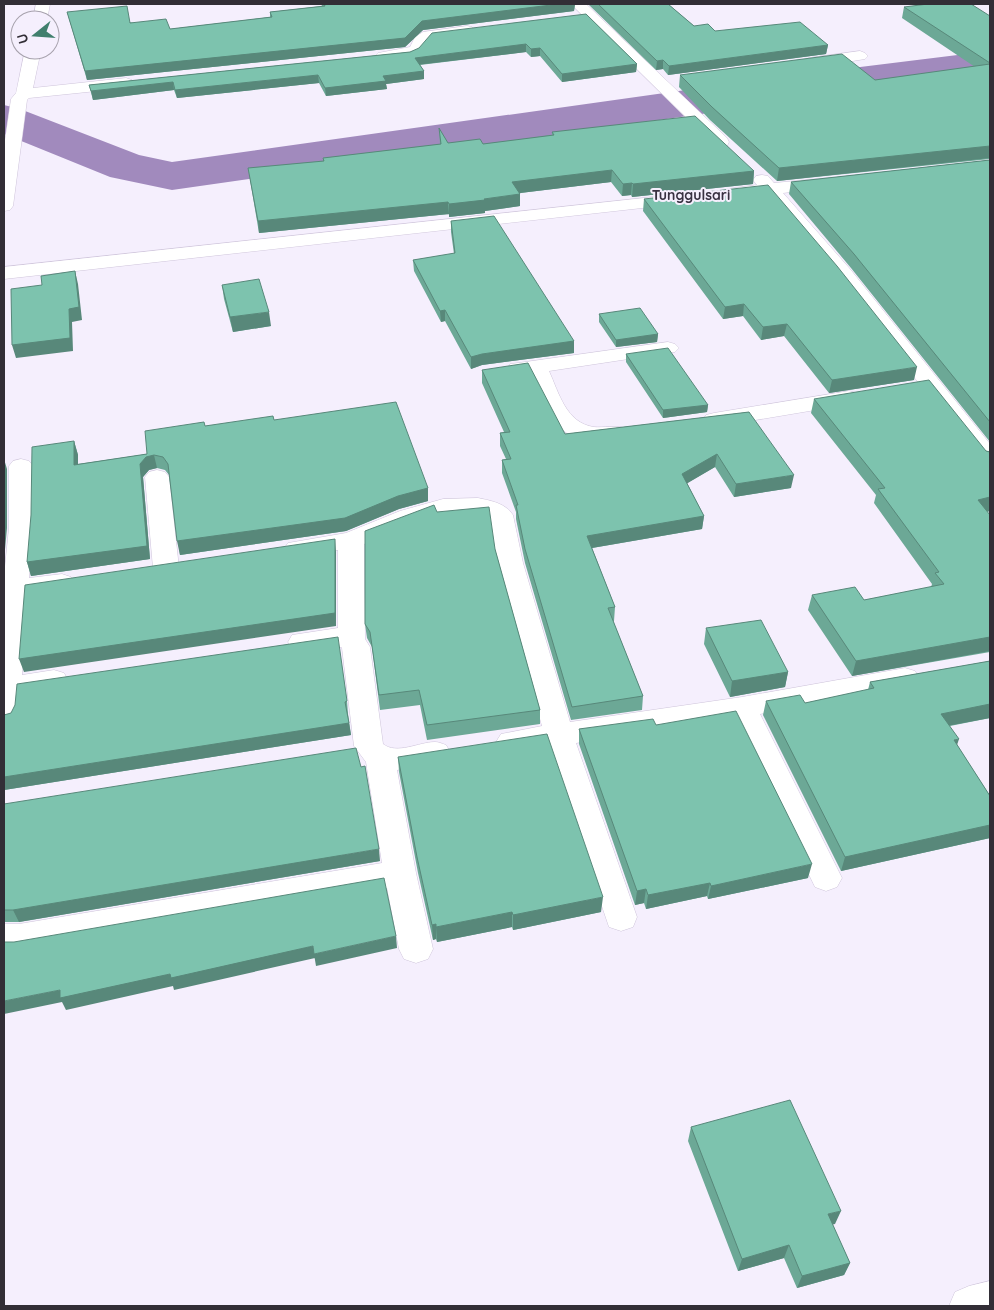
<svg xmlns="http://www.w3.org/2000/svg" width="994" height="1310" font-family="Quicksand,sans-serif">
<style>
.lines{fill:none;stroke-linecap:round;stroke-linejoin:round}
.river{fill:#a18abd;fill-rule:evenodd}
.minor-casing{stroke:#cfc5db;stroke-width:1}
.minor{fill:#fff;fill-rule:evenodd}
.wall{fill:#6ca896}
.shaded-wall{fill:#58887a}
.building{fill:#7dc3ae;stroke:#58887a}
.labels{text-anchor:middle;dominant-baseline:central;stroke-width:4;stroke-linejoin:round;paint-order:stroke}
.far-quarter-label{font-size:14px;font-weight:bold;fill:#383141;stroke:#f5effd}
</style>
<rect width="100%" height="100%" fill="#f5effd"/>
<g class="lines">
<path class="river" d="M990 51V75L771 104 172 190 110 177 4 134V105L20 109 139 155 172 162 771 78Z"/>
<g class="minor-casing">
<path id="minor" d="M36 4H50L47 20H33Z
M571 4H586L727 138 729 142 727 146H715Z
M467 26 472 27 474 30 472 33 432 39 427 42C425 60 397 58 383 61L378 59 375 56 378 53 410 47 415 37 423 32Z
M25 50H41L33 88 126 78 132 80 134 83 132 86 126 88 29 98 27 100 13 206 10 210 4 211V147L11 99 16 93Z
M860 51 865 53 868 56 865 59 809 68 804 66 801 63 804 60 809 58Z
M762 175 768 176 774 183 827 178 833 179 836 183 833 187 783 193 850 269 990 444V466L982 464 836 277 765 195 733 198 727 197 724 193 727 189 757 185 753 180 756 176Z
M681 194 687 195 690 199 687 203 4 279V267Z
M668 342 675 344 679 348 675 352 549 371C559 393 566 423 594 427 604 428 614 425 625 428L628 433 625 438C566 453 549 422 528 374L518 375 510 374 507 369 510 364 518 363Z
M849 391 857 393 860 398 857 403 714 427 706 425 703 420 706 415 714 413Z
M21 459 29 461 33 466V528L29 578 62 574 71 577 75 583 71 589 28 596 22 675 54 670 64 673 68 680 64 687 20 695 18 717 14 725 4 728V576L9 528V466L13 461Z
M157 470 165 472 169 477 179 568 175 574 166 576 157 574 153 568 145 477 149 472Z
M478 498C492 501 505 503 513 515L523 563 570 722 742 697 905 668 915 671 919 678 915 685 905 688 760 714 842 878 837 887 826 891 815 887 733 719 576 743 637 917 633 927 621 931 609 927 548 747 511 753 501 750 496 742 501 734 542 726 497 563 490 519C461 499 393 532 364 544L365 639 370 647 383 744C397 755 419 742 435 742 439 742 443 744 446 745L451 753 446 761 397 770 416 873 433 949 428 959 416 963 404 959 399 949 387 888 19 952H4V924H19L382 863 366 762 354 746 342 648 341 647 302 652 292 649 288 642 292 635 338 628V550L297 557 288 555 284 549 288 543 346 533 400 511 443 499Z
M990 1281V1306H949L955 1292 969 1286Z"/>
</g>
<use href="#minor" class="minor"/>
</g>
<path class="wall" d="M321 4H575L574 11 423 30 405 47 87 80 67 12 170 29 270 17V12L322 6Z
M588 4H668L694 26 715 31 828 45 826 54 668 75 663 69 656 70Z
M904 7 990 16V159L777 181 710 120 679 87 680 75 875 80 975 67 902 18Z
M586 14 637 64 636 72 562 82 540 56 531 57 526 52 420 65 424 71V79L386 84 387 89 326 96 319 83 177 98 174 90 93 100 89 85 410 52Z
M439 128 448 143 483 144 552 135V132L754 171 753 184 632 197 631 195 622 196 611 182 520 193V206L485 211V213L449 217V214L259 233 248 168 323 161V158L440 144Z
M990 160V442L851 268 789 194 791 182Z
M644 199 914 380 829 393 784 336 761 340 743 316 723 319 643 211Z
M451 221 574 341V353L482 365 471 369 445 321 441 322 414 271 413 260 454 254 451 232Z
M222 285 271 326 233 332 224 299Z
M599 314 658 334 657 342 616 347 599 322Z
M626 354 708 405 707 412 663 418 626 362Z
M482 370 565 434 749 412 791 488 734 497 715 467 687 483 704 516 702 529 592 548 615 607 614 621H613L643 696 642 710 571 720 525 563 516 519V512L502 473V460L506 459 500 446V433L504 432 482 383Z
M814 399 990 452V511L987 512 990 515V652L852 676 808 610 812 595 864 600 931 587 932 584 874 503 876 495 811 413Z
M274 420 428 488V501L399 509 346 531 180 555 169 475 165 470 157 468 149 470 143 477 150 559 31 576 27 562 74 441 78 455V464L147 454 205 426Z
M437 512 495 549 540 710V724L427 740 420 705 380 710 372 647 367 638 365 624Z
M706 628 788 672 785 687 730 697 704 644Z
M990 661V718L950 726 957 745 990 796V838L841 871 763 715 766 701 805 703 868 690 870 682Z
M347 701 348 714 351 735 4 790V715Z
M656 725 808 878 708 899 707 896 646 909 644 903 635 905 579 744V729Z
M398 757 601 912 513 930 512 927 437 942 436 939 433 940 418 873 399 772Z
M4 804 380 861 19 922H4Z
M691 1127 835 1224H832L850 1263 844 1275 797 1288 784 1258 738 1271 688 1141Z"/>
<path class="shaded-wall" d="M4 4H5V7L4 41Z
M559 4H575L574 11 423 30 405 47 87 80 85 71 422 21Z
M526 44V52L416 65 415 58Z
M828 45 826 54 668 75 669 66Z
M540 48V56L531 57V49Z
M663 60V69L656 70 657 61Z
M637 64 636 72 562 82V74Z
M424 71V79L386 84 387 89 326 96 325 88 383 76Z
M318 75 319 83 177 98 175 90Z
M173 82 174 90 93 100 91 91Z
M990 146V158L777 181 779 168Z
M612 170 611 182 512 194V182Z
M754 171 753 184 632 197 633 184Z
M632 183 631 195 622 196 623 184Z
M520 194V206L485 211V213L449 217V204Z
M448 202 449 214 259 233 258 221Z
M75 271 78 284 82 320 72 322 73 351 16 358 12 345 69 309Z
M744 304 743 316 723 319 725 307Z
M445 310V321L441 322 440 311Z
M269 312 271 326 233 332 230 317Z
M787 324 784 336 761 340 763 327Z
M658 334 657 342 616 347V340Z
M574 341V353L482 365 471 369V357L482 354Z
M917 367 914 380 829 393 832 380Z
M708 405 707 412 663 418V410Z
M74 441 78 455V478L74 465Z
M717 454 715 467 681 487 682 474Z
M154 455 157 468 149 470 143 477 150 559 31 576 27 562 140 464 146 457Z
M4 459 7 469V528L4 560Z
M794 475 791 488 734 497 736 484Z
M428 488V501L399 509 346 531 180 555 177 541 398 496Z
M990 497V511L973 514 978 500Z
M704 516 702 529 586 549 587 536Z
M335 539 336 552V626L24 672 19 659Z
M990 637V651L852 676 856 661Z
M788 672 785 687 730 697 732 681Z
M990 704V718L936 728 941 714Z
M349 723 351 735 4 790V777Z
M959 739 954 754V740Z
M990 825V838L841 871 845 857Z
M379 849 380 861 19 922 13 910Z
M812 864 808 878 708 899 711 886Z
M710 883 707 896 646 909 648 895Z
M646 889 644 903 635 905 637 891Z
M603 897 601 912 513 930V915Z
M512 912V927L437 942 436 927Z
M436 924V939L433 940 432 925Z
M396 936 397 948 316 966 314 954Z
M313 946 315 958 174 990 173 986 66 1010 62 1002 4 1014V1001L60 990 170 974Z
M841 1211 835 1224 822 1227 828 1214Z
M789 1245 784 1258 738 1271 742 1259Z
M850 1263 844 1275 797 1288 802 1276Z"/>
<path class="building" d="M324 4H559L422 21 405 38 85 71 67 12 127 6 130 23 166 19 170 29 272 17 270 12 325 6Z
M598 4H668L694 26 708 24 715 31 800 22 828 45 669 66 663 60 657 61Z
M928 4H971L990 16V63L904 7Z
M586 14 637 64 562 74 540 48 531 49 526 44 415 58 424 71 383 76 386 81 325 88 318 75 175 90 173 82 91 91 89 85 410 52 419 48 432 33Z
M842 54 875 80 990 64V146L779 168 712 107 680 75Z
M695 116 754 171 633 184 632 183 623 184 612 170 512 182 520 194 484 199 485 200 449 204 448 202 258 221 248 168 324 161 323 158 441 144 439 128 448 143 480 139 483 144 554 135 552 132Z
M990 160V422L854 254 791 182Z
M768 185 837 266 917 367 832 380 787 324 763 327 744 304 725 307 644 199Z
M494 216 574 341 482 354 471 357 445 310 440 311 413 260 455 253 451 221Z
M75 271 79 307 69 309 70 338 12 345 11 289 42 285 41 276Z
M259 279 269 312 230 317 222 285Z
M640 308 658 334 616 340 599 314Z
M668 348 708 405 663 410 626 354Z
M528 363 565 434 749 412 794 475 736 484 717 454 682 474 704 516 587 536 615 607 608 608 643 696 572 707 525 549 516 505H518L502 460 511 459 500 433 510 432 482 370Z
M929 380 986 451 990 452V497L978 500 990 515V637L856 661 812 595 855 587 864 600 944 584 935 573 939 572 878 489 885 488 814 399Z
M396 402 428 488 398 496 345 518 177 541 168 464 163 457 154 455 146 457 140 464 147 546 27 562 31 515 32 447 74 441V465L147 454 145 431 204 422 205 426 273 416 274 420Z
M434 505 437 512 489 507 495 549 540 710 427 725 419 690 379 695 370 632 365 624V531Z
M335 539V613L19 659 25 585Z
M761 620 788 672 732 681 706 628Z
M338 637 347 701 345 702 349 723 4 777V715L11 713 15 705 17 684Z
M990 661V704L941 714 959 739 954 740 990 796V825L845 857 766 701 800 695 805 703 874 688 870 682Z
M736 711 812 864 711 886 710 883 648 895 646 889 637 891 579 729 653 719 656 725Z
M547 734 603 897 513 915 512 912 436 927V924L432 925 417 857 398 757Z
M356 748 361 767 365 766 379 849 13 910H4V804Z
M384 878 396 936 314 954 313 946 171 978 170 974 60 998V990L4 1001V942H14Z
M790 1100 841 1211 828 1214 850 1263 802 1276 789 1245 742 1259 691 1127Z"/>
<g class="labels">
<g class="far-quarter-label">
<text x="691" y="195">Tunggulsari</text>
</g>
</g>
<rect width="994" height="1310" fill="none" stroke="#322e36" stroke-width="10"/>
<g transform="translate(35 35) rotate(253)"><circle r="24" fill="#f5effd" stroke="#a7a2ad"/>
<path d="M0-4L9 19L0 12L-9 19Z" fill="#407f6d"/>
<text y="-8" font-size="14" font-weight="bold" text-anchor="middle" fill="#322e36">U</text>
</g>
</svg>
